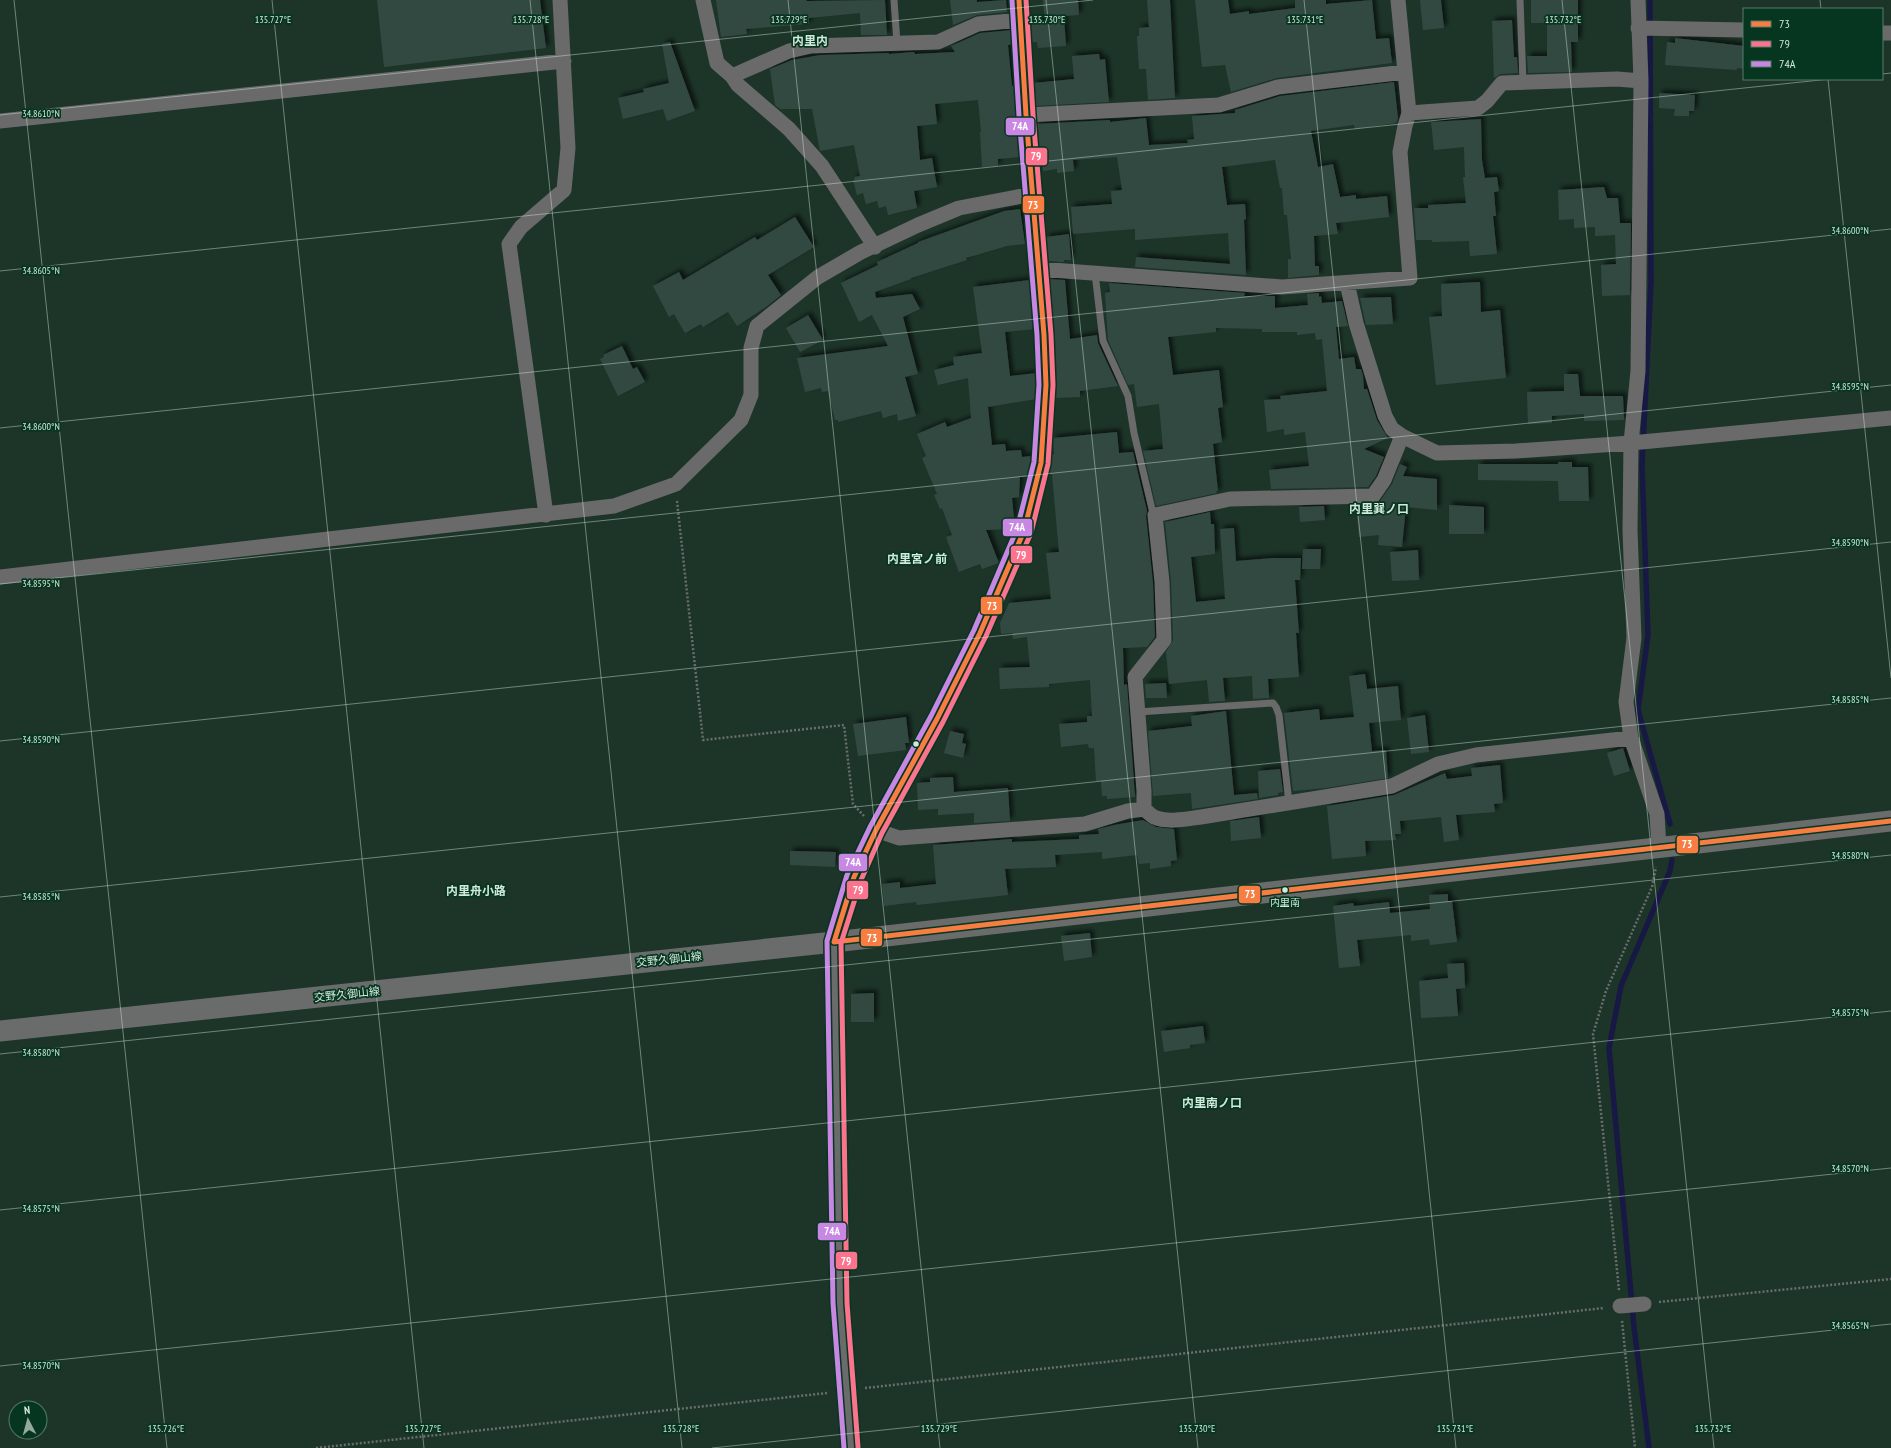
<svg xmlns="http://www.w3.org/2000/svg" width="1891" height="1448" font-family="'PT Sans Narrow','Noto Sans JP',sans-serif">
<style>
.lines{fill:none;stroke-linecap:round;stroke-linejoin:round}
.stream{stroke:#181844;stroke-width:5.5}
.building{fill:#334942;filter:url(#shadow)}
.path{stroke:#6a6e6c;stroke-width:2.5;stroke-dasharray:2 2;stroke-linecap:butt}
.lane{stroke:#6b6a6b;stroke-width:7}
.street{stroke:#6b6a6b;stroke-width:15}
.secondary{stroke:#6a6b6b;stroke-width:21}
.bus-1-casing{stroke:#063520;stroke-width:8}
.bus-2-casing{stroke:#063520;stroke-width:8}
.bus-3-casing{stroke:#063520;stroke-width:8}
.bus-1{stroke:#f77d43;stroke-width:5}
.bus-2{stroke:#fc738d;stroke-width:5}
.bus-3{stroke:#c787e3;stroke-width:5}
.ticks{fill:none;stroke:#d1e8da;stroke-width:1;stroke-opacity:0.45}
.bus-dot{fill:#d1e8da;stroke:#063520;stroke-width:1.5}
.labels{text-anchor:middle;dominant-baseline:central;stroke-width:3.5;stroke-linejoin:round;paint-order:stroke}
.bus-label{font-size:10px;fill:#d1e8da;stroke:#063520}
.street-label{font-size:11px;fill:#d1e8da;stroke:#063520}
.neighbourhood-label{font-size:12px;font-weight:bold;fill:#d1e8da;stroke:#063520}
.ticks-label{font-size:10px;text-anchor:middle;fill:#d1e8da;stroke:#063520;stroke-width:3.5;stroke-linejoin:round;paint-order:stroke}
.line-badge{stroke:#063520;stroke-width:1.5}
.badge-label{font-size:11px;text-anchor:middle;font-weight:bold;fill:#fff}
</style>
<defs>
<filter id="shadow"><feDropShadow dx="3.5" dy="-3.5" stdDeviation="2" flood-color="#0009"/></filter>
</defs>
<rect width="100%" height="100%" fill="#1d3529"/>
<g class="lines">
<path class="stream" d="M1650 0 1651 282 1642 465 1648 635 1638 710 1670 824
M1649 1448 1634 1327 1609 1048 1621 986 1670 871 1672 860"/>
</g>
<path class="building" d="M377 0H540L546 48 384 67Z
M716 0H806L807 1 885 0 887 35H861L860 13 809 18V24L746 29 747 34 721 37Z
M950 0H977V2L1006 0 1007 12 977 15 953 25Z
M1043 0H1078L1079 15 1064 16 1066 46 1038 48 1037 42H1031L1030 22 1045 20Z
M1147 0H1170L1175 98 1148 100 1146 69H1139L1137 36H1139V28L1149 27Z
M1195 0H1228L1230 14 1249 11V14L1295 8V0H1326V4L1372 0 1376 39 1389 38 1392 63 1277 78 1231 92 1225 65 1202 67Z
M1420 0H1441L1444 28 1423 30Z
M1531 0H1578V42H1571L1572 72 1528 73 1527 56H1547V23H1531Z
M1512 20 1514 57H1517L1518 73 1501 74 1494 78 1492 21Z
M1012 30 1013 44 1008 45 1012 86 1015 85 1020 157 998 159V166L982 167 980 132 981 131 978 100 935 104 937 124 917 126 920 160 932 158 937 187 914 191 917 208 888 215 886 206 879 208 877 201 866 204 863 193 857 195 853 180 855 179 854 177 860 176 854 145 820 151 812 109H780L775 105 770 69 792 60 820 55 889 53V54L914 52 915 54 955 52 951 46 980 33Z
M1675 38 1744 46V69L1737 68V70L1665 65 1667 42 1675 43Z
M670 42 695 111 667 121 663 109 623 119 618 98 644 92 643 89 669 83 662 44Z
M1099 54 1100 60 1105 59 1109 102 1034 106 1033 83 1074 79 1072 56Z
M1394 82 1398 118 1396 123 1355 129 1354 125 1311 131 1318 167 1333 164 1340 197 1356 195V199L1387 196 1389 217 1336 223 1338 234 1314 236 1315 266H1319V275L1288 278V259H1291L1287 215H1284L1282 188H1280L1275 160 1222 167 1227 205 1245 204 1246 219 1244 220 1246 275 1135 267 1136 257 1230 264 1228 233 1135 240V229L1073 234 1071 207 1112 204 1111 191 1122 190 1117 157 1073 160 1074 171 1057 173V169L1043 171 1041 156H1038L1036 124 1110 120V122L1146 118 1149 145 1188 143 1187 140 1194 139 1192 116 1235 113V110L1280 96Z
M1659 93 1695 95 1694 111H1689V116H1674L1675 109 1659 108Z
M1481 119 1482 160 1485 178 1497 177 1499 191 1494 192 1496 216H1493L1497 254 1470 256 1469 241 1432 242V240H1416L1414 208H1428V205L1466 203 1463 177H1465L1464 147 1434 150 1431 122Z
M1604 187 1607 198H1618L1620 223H1631L1630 295 1602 296 1601 265 1616 264 1615 235 1595 236V227L1574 228V219L1559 220 1558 190Z
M1020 209 1025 244 1007 246 966 258 967 260 911 278V279L875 292 876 298 912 294 920 309 903 317 918 374 905 377 916 416 898 421 897 414 883 418 881 411 838 422V420H835L828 391 822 392 821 388 805 392 797 358 888 346 872 315 859 322 841 283 878 265 877 262 918 243V242L1004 211Z
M795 217 814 247 768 275 781 295 766 307 737 326 728 312 703 327 701 324 685 333 674 314 669 317 653 286 679 272 683 280 755 237 757 240Z
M1069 234 1071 260H1064V262L1048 261 1046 237Z
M1048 279 1065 280 1070 339 1097 335 1098 343 1118 386 1080 391V397L1054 398V369H1056Z
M1030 280 1035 329 1005 332 1010 376 1037 373 1036 399 988 407 992 445 1005 444 1006 451 1021 450 1022 457 1032 456V462L1028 476 1020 477 1019 497 1012 498 1014 518H1011V529L986 530 999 563 982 569 980 564 959 572 946 537 952 535 942 508 940 509 934 495 937 494 922 458 926 456 917 434 945 422 947 427 971 418 968 378 938 385 934 370 954 365 953 357 982 353 973 287Z
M1480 282 1481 312 1500 310 1506 378 1436 385 1429 317 1442 316 1441 284Z
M1109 283 1245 293 1244 296H1275V308L1308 305 1307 294 1319 293V297L1321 296 1322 303 1342 301 1348 326 1336 327 1339 359 1354 357 1356 369H1361L1363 375 1364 389H1367L1377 420 1388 438 1364 449 1384 457 1376 476 1368 487 1271 489 1269 470 1309 466 1305 432 1284 435V429L1267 432 1264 400 1281 399 1280 396 1327 391 1322 339 1316 340 1315 333 1297 335V332H1262V329L1216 328V332L1168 337 1173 375 1219 370 1223 407 1218 408 1222 442 1213 444 1218 491H1216L1217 493 1156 506 1143 451 1163 449 1159 404 1137 407 1134 384 1128 385 1108 340 1105 293 1110 292Z
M1391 297 1393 324 1366 325 1360 298Z
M808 315 823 340 800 352 786 328Z
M622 346 633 369 637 367 645 382 618 396 600 359 604 357 603 355Z
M1564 374H1578L1580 396H1623L1624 420 1584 421V414L1552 416V423L1528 424 1527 392 1564 391Z
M1117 432 1119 453 1133 452 1147 511 1146 516 1153 583 1155 637 1147 647 1123 648 1124 685 1127 684 1135 797 1107 799V796H1102L1101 781H1096L1094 748H1089L1088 744 1061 747 1059 724 1087 722V716H1092L1090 680 1049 684V687L1000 689 999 668 1030 667 1027 637 1013 639 1012 633 1001 634 1000 623 1009 603 1051 599 1046 553 1059 552 1052 474H1047L1051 454H1054L1053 438Z
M1558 462H1572V467H1588L1589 501H1559L1558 481 1478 480V464H1558Z
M1400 464 1407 467 1403 476 1437 479V510L1406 507 1402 547 1378 545 1379 535 1359 537 1356 505H1374L1380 501 1392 484Z
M1449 505 1484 507V534H1449Z
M1324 506 1325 520 1300 522 1299 507Z
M1210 512 1211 524H1214L1215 554 1191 557 1196 602 1225 599 1220 529 1234 528 1236 561 1273 558H1301L1300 580H1295L1299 633H1296L1299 677 1268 679 1269 698 1253 699 1252 676 1223 678 1225 701 1209 702 1207 680 1169 684 1166 652 1173 640 1171 581 1165 522Z
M1303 549H1321L1320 569H1302Z
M1418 550 1419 580 1392 581 1390 552Z
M1365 674 1367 689 1398 686 1401 720 1369 723 1372 751 1386 750 1388 778 1326 788 1293 791 1284 713 1319 709 1320 720 1354 717 1349 676Z
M1166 683 1167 698H1146L1145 684Z
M1226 711 1234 795 1257 793 1258 799 1192 809 1191 793 1153 796 1148 731 1192 726 1191 716Z
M1425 715 1429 752 1411 754 1407 718Z
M906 717 909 743H905L906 750 858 756 853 724Z
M950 731 964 734 962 743 966 744 963 758 944 753Z
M1623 748 1630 771 1614 776 1607 753Z
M1500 765 1503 803 1494 804 1495 812 1456 815 1459 840 1444 842 1441 817 1400 821 1401 834H1395L1396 840 1365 841 1366 856 1332 859 1327 806 1394 795 1445 773 1447 779 1472 776 1471 768Z
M1280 769 1283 792 1278 793V795L1259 798 1258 771Z
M953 777 954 792 1008 788 1010 821 974 823V813L938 815V809L918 810 917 783 930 782V778Z
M1259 817 1261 838 1231 841 1230 821Z
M1143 820 1156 827 1174 829 1177 860 1171 861V866L1150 869V863L1139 864 1137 855 1102 859V852L1055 855 1056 867 1005 869 1008 895 917 905 916 902 884 906 882 884 900 882V888L936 884 933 845 1012 839V842L1079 839V835L1099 834 1098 829 1114 825Z
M790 851 836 852 835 867 790 865Z
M1448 894V901H1452L1457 942 1430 945 1429 939 1411 941V935L1357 940 1360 966 1339 968 1333 906 1353 903 1354 906 1389 902 1390 913 1430 909 1429 895Z
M1090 933 1092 957 1064 961 1061 936Z
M1464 963 1465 988 1456 989 1458 1016 1421 1018 1419 981 1448 978 1447 964Z
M874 993V1022H851V994Z
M1203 1026 1205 1043 1190 1045V1048L1164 1052 1161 1031Z"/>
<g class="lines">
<path class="path" d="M677 501 703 740 844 725 853 804 864 816
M1619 1290 1593 1034 1606 991 1652 887 1656 867
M1659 1302 1891 1279
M1622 1321 1635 1448
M865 1388 1604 1308
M316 1448 827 1393"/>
<path class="lane" d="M894 0 897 43
M1520 0 1523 83
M1095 273 1103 341 1128 396 1134 433 1152 509 1155 515
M1138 712 1273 703 1276 707 1279 715 1289 803"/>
<path class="street" d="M703 0 717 63 732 76
M1638 0 1641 81 1638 371 1631 443 1630 530 1634 638 1626 702 1631 738 1657 814 1659 848
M1638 28 1744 30
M1882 33H1891
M1409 113 1478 108 1487 101 1502 83 1617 79 1641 81
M1026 115 1219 105 1278 87 1405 72
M0 121 564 61
M875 247 822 166 789 129 738 85 732 76 789 51 811 46 938 42 978 24 1021 20
M1038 269 1282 287 1410 278 1400 152 1405 126 1409 113 1398 0
M1347 283 1356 323 1385 416 1392 429 1402 436 1437 453 1516 451 1631 443 1891 418
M546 515 509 244 521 227 564 190 568 148 560 0
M0 577 614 506 676 484 741 420 751 395V348L757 326 818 277 861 252 918 225 959 208 1033 194
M1144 809V791L1135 677 1164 640 1162 582 1155 515 1230 499 1373 496 1384 480 1402 436
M876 830 899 838 1085 824 1128 811 1144 809C1147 811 1150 815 1154 817 1167 823 1187 819 1201 817L1392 786 1438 764 1476 755 1631 738
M834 942 854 877 876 830 937 719 980 633 1024 531 1041 463 1046 385 1044 335 1026 115 1019 0
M1620 1306 1644 1304"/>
<path class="secondary" d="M834 942 840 1303 851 1448
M0 1031 834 942 1891 821"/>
<g class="bus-1-casing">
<path id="bus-1" d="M1019 0 1026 115 1044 335 1046 385 1041 463 1024 531 980 633 937 719 876 830 854 877 834 942 1891 821"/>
</g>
<g class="bus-2-casing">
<path id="bus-2" d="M858 1447 847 1303 841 943 861 880 882 833 943 722 986 636 1031 533 1048 464 1053 385 1051 335 1033 115 1026 0"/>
</g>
<g class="bus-3-casing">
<path id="bus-3" d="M844 1448 833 1303 827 941 847 875 870 827 931 716 974 630 1017 529 1034 462 1039 385 1037 335 1019 116 1012 0"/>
</g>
<use href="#bus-1" class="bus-1"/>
<use href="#bus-2" class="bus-2"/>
<use href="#bus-3" class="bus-3"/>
</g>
<path class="ticks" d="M14 0 167 1448M272 0 424 1448M530 0 682 1448M788 0 940 1448M1046 0 1198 1448M1304 0 1456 1448M1562 0 1714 1448M1820 0 1821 9M1882 74 1891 73M1828 79 1891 678M0 115 1093 0M0 271 1830 79M0 428 1891 229M0 584 1891 385M0 741 1891 542M0 897 1891 698M0 1054 1891 855M0 1210 1891 1011M0 1366 1891 1168M712 1448 1891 1324"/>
<g class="bus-dot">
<circle cx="916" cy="744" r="3.5"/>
<circle cx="1285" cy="890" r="3.5"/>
</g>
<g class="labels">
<g class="bus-label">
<text x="1285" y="902">内里南</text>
</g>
<g class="street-label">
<text transform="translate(669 959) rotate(-6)">交野久御山線</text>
<text transform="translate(347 994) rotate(-6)">交野久御山線</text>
</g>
<g class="neighbourhood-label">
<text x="810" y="40">内里内</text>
<text x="1379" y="508">内里巽ノ口</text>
<text x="917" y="558">内里宮ノ前</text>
<text x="476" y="890">内里舟小路</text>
<text x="1212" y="1102">内里南ノ口</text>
</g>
</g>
<g class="ticks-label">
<text x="273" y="23">135.727°E</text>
<text x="531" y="23">135.728°E</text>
<text x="789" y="23">135.729°E</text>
<text x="1047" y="23">135.730°E</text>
<text x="1305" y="23">135.731°E</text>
<text x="1563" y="23">135.732°E</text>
<text x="41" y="117">34.8610°N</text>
<text x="1850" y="234">34.8600°N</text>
<text x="41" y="274">34.8605°N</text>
<text x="1850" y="390">34.8595°N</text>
<text x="41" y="430">34.8600°N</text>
<text x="1850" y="546">34.8590°N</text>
<text x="41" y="587">34.8595°N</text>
<text x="1850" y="703">34.8585°N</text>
<text x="41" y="743">34.8590°N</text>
<text x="1850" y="859">34.8580°N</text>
<text x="41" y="900">34.8585°N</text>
<text x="1850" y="1016">34.8575°N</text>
<text x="41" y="1056">34.8580°N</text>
<text x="1850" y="1172">34.8570°N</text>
<text x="41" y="1212">34.8575°N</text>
<text x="1850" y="1329">34.8565°N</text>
<text x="41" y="1369">34.8570°N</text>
<text x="166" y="1432">135.726°E</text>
<text x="423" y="1432">135.727°E</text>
<text x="681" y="1432">135.728°E</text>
<text x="939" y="1432">135.729°E</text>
<text x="1197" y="1432">135.730°E</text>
<text x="1455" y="1432">135.731°E</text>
<text x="1713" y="1432">135.732°E</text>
</g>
<g class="line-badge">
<rect x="1005" y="117" width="30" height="19" rx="4" fill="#c787e3"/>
<rect x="1025" y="147" width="23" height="19" rx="4" fill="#fc738d"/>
<rect x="1022" y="195" width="23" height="19" rx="4" fill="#f77d43"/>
<rect x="1002" y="518" width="31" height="19" rx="4" fill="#c787e3"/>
<rect x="1010" y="545" width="23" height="19" rx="4" fill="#fc738d"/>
<rect x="980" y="596" width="23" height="19" rx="4" fill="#f77d43"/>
<rect x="1676" y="835" width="23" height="19" rx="4" fill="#f77d43"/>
<rect x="838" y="853" width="30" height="19" rx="4" fill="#c787e3"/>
<rect x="846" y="880" width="23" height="20" rx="4" fill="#fc738d"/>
<rect x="1238" y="885" width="23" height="19" rx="4" fill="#f77d43"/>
<rect x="860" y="928" width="23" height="19" rx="4" fill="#f77d43"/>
<rect x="817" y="1222" width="30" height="19" rx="4" fill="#c787e3"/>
<rect x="835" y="1251" width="23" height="19" rx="4" fill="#fc738d"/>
</g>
<g class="badge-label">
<text x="1020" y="130">74A</text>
<text x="1036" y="160">79</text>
<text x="1033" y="209">73</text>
<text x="1017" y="531">74A</text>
<text x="1021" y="559">79</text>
<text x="992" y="610">73</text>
<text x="1687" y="848">73</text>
<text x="853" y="866">74A</text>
<text x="858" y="894">79</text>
<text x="1250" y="898">73</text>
<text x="872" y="942">73</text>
<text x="832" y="1235">74A</text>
<text x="846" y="1265">79</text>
</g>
<rect x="1743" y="8" width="140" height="72" fill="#063520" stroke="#577d6a"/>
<rect x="1751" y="21" width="20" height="6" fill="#f77d43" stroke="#577d6a"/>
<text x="1779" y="28" font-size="12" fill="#d1e8da">73</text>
<rect x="1751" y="41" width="20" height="6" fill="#fc738d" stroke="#577d6a"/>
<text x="1779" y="48" font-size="12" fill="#d1e8da">79</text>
<rect x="1751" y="61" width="20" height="6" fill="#c787e3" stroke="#577d6a"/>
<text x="1779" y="68" font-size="12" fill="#d1e8da">74A</text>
<g transform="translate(28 1420) rotate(354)"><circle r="19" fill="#063520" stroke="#577d6a"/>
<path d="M0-3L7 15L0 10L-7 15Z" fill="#92a99c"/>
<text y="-6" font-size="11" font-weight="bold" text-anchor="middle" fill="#d1e8da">N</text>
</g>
</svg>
